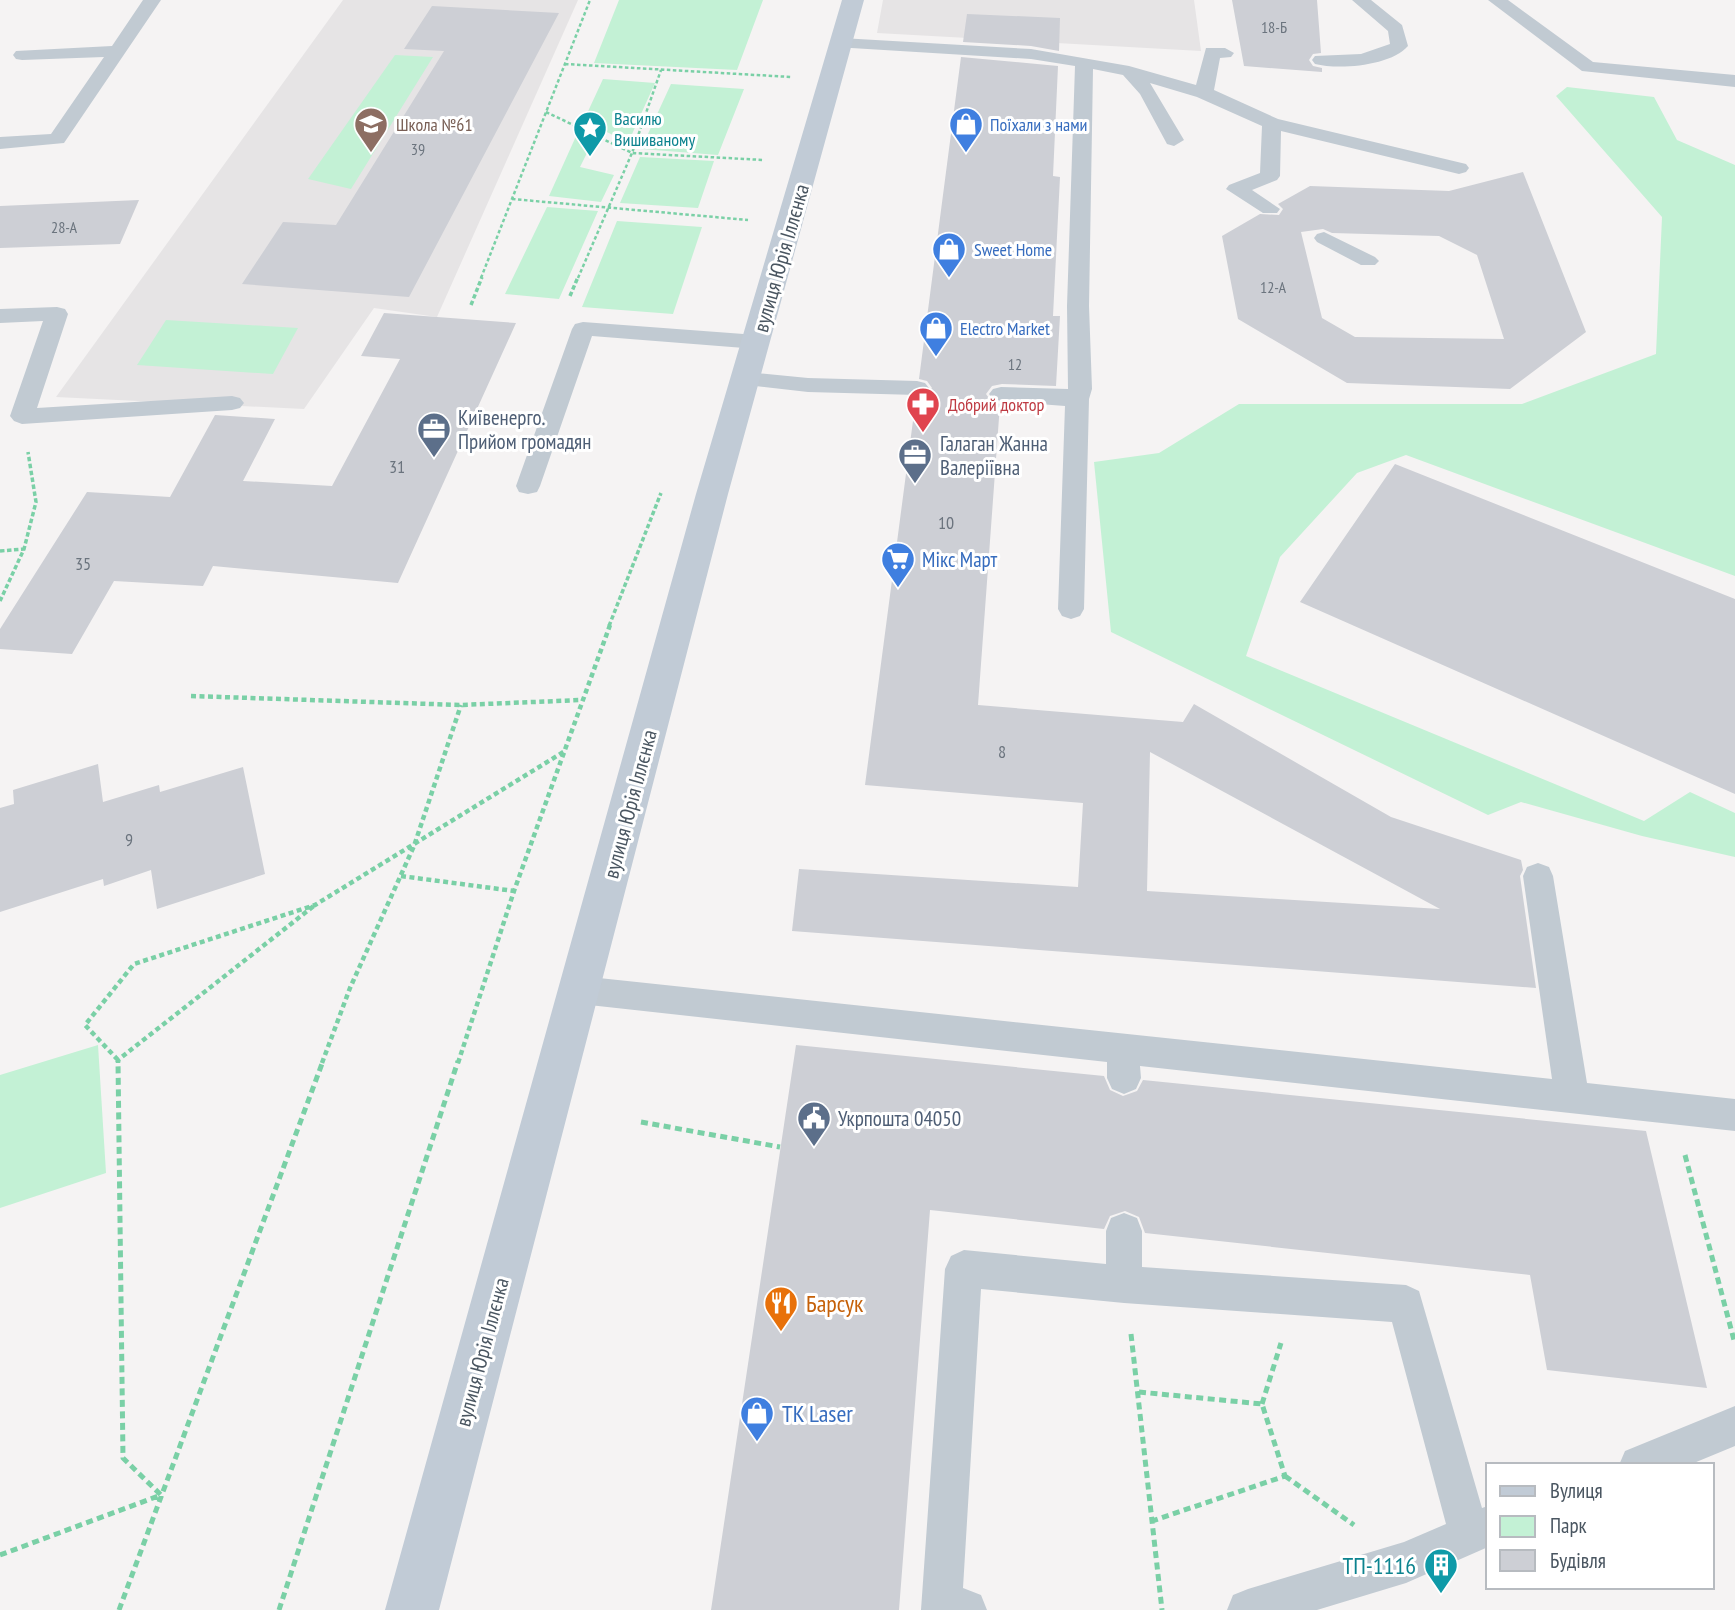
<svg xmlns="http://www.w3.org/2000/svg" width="1735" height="1610" font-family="'PT Sans Narrow',sans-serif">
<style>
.education{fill:#e6e4e5}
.green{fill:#c3f1d5}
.building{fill:#cdcfd5;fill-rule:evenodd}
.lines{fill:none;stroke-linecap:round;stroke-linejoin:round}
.path-far3{stroke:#7ad0a6;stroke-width:2.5;stroke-dasharray:3.5 2.5;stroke-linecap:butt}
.path-far2{stroke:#7ad0a6;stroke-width:3.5;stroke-dasharray:4.5 2.5;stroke-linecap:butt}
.path-far1{stroke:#7ad0a6;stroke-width:4.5;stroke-dasharray:5 3.5;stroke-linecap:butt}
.path{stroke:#7ad0a6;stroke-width:5;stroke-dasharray:7 4.5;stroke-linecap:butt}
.service{fill:#c1cad2;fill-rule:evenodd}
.secondary{fill:#c1cbd6;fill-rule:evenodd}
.labels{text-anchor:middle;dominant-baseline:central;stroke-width:6;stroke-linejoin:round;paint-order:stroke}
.far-number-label{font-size:16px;fill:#6b747e}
.far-culture-label{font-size:18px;fill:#0d838f;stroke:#fff;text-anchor:start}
.far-education-label{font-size:18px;fill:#785e54;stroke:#fff;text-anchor:start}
.far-shop-label{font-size:18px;fill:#366cbe;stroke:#fff;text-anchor:start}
.far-health-label{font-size:18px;fill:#be3a42;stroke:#fff;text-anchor:start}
.number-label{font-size:18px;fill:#6b747e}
.street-label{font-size:21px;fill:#4a5661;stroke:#fff}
.service-label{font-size:21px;fill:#4e5e75;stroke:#fff;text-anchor:start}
.shop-label{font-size:21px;fill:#366cbe;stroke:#fff;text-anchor:start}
.near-food-label{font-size:24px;fill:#c56008;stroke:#fff;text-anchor:start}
.near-shop-label{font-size:24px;fill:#366cbe;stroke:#fff;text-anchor:start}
.near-culture-label{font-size:24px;fill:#0d838f;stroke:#fff;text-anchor:end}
</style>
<rect width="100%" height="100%" fill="#f5f3f3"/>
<path class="education" d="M343 0H578L437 317 374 308 304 409 56 397Z
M883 0H1194L1201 51 877 33Z"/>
<path class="green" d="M619 0H763L737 70 594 63Z
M395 55 433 57 351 189 308 179Z
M603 79 655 83 628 143 584 120Z
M671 84 744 89 718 155 641 149Z
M1567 87 1654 97 1677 140 1735 165V576L1406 455 1357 473 1280 557 1246 656 1644 821 1690 792 1735 813V857L1642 836 1521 802 1488 815 1111 632 1094 462 1159 453 1239 404H1522L1656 354 1662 217 1556 96Z
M577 134 593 141 580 167 614 175 601 202 549 196Z
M640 157 714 161 698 208 620 203Z
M547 207 598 211 559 299 505 294Z
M617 221 702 227 673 314 582 307Z
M166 320 298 328 273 374 137 365Z
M98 1045 106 1173 0 1208V1075Z"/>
<path class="building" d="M1232 0H1317L1321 53 1313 54 1309 60 1313 66 1322 68V72L1244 66Z
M432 6 559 13 409 297 242 284 283 222 336 225 444 51 404 49Z
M967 14 1060 18 1059 51 1031 46 963 42Z
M961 57 1058 66 1053 176 1060 177 1053 316H1060L1056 386 1002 384 992 386 986 394 991 401 1000 404 978 705 1183 722 1194 704 1391 817 1521 860 1523 870 1520 876 1536 988 792 931 799 869 1078 887 1083 803 865 785 916 398 926 396 932 388 927 381 919 379ZM1150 752 1440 909 1147 891Z
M1523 172 1586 332 1510 389 1347 383 1238 319 1222 236 1260 214 1279 215 1283 209 1278 204 1310 186 1449 191ZM1323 229 1332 233 1439 236 1477 255 1504 339 1355 337 1322 318 1301 232Z
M139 200 120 244 0 248V206Z
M384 313 516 323 398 583 213 566 203 586 114 581 72 654 0 649V629L87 492 170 497 215 415 275 419 243 481 332 486 400 359 361 356Z
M1395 464 1735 599V794L1300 602Z
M98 764 103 802 159 785 160 792 243 767 265 874 157 909 151 870 104 886 103 879 0 912V808L14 804 13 790Z
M796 1045 1104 1076 1110 1090 1123 1096 1137 1091 1143 1080 1646 1131 1707 1388 1547 1370 1530 1275 1145 1233 1139 1217 1125 1211 1110 1216 1104 1229 930 1210 899 1610H711Z"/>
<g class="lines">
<path class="path-far3" d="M565 64 791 77
M546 112 632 153 764 160
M512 199 748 220
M481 278 590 0
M578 278 632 153 661 70"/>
<path class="path-far2" d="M570 296 578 277
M471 305 482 277
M0 551 24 549
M0 601 24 549 36 502 28 452
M609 626 661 493"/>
<path class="path-far1" d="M191 696 461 705 581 700
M401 876 514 891
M118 1060 85 1025 134 964 315 905 565 751
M118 1063V1060L315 905
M322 1063 350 988 414 846 461 705
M458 1063 514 891 610 625"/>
<path class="path" d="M641 1122 780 1147
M1685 1155 1735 1344
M1131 1334 1162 1610
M1139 1392 1262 1404 1285 1476 1149 1522
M1262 1404 1281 1343
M1285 1476 1354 1525
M0 1555 161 1495 123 1458 118 1061
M119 1610 323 1061
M279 1610 458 1061"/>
<path class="service" d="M143 0H161L64 143 0 149V137L51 134 104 57 22 60 16 59 13 55 16 51 112 46Z
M1352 0H1371L1402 25 1408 46C1391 66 1339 70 1315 64L1312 60 1315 56 1361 54 1390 44 1388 31Z
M1488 0H1508L1593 62 1735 75V87L1582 71Z
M841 38 1031 49 1129 66 1196 85 1206 48H1225L1234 53 1231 57 1220 58 1214 90 1278 119 1466 164 1469 168 1466 172 1459 174 1281 131 1280 176 1277 180 1252 190 1280 209 1277 213H1263L1226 189 1229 185 1260 173 1262 126 1197 97 1150 83 1184 140 1174 146 1167 144 1140 94 1123 75 1093 69 1089 306 1092 389 1089 399 1084 609 1080 616 1071 619 1062 616 1058 609 1065 406 1001 401 993 399 989 394 993 389 1001 387 1068 389 1067 306 1075 66 1031 59 835 47 832 43Z
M1324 232 1375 257 1379 261 1375 265H1361L1317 242 1314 238 1317 234Z
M57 307 65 309 68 314 37 408 232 396 240 398 244 403 240 408 232 410 22 424 14 421 10 416 43 321 0 323V309Z
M583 322 757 335 765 337 768 342 765 347 757 349 592 336 540 486 537 492 528 494 519 492 516 486 572 329 575 324Z
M746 372 808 378 917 381 925 383 929 388 925 393 917 395 808 392 738 384 734 379 738 374Z
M1538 863 1549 867 1553 876 1587 1083 1735 1099V1131L1140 1066 1141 1078 1136 1089 1124 1094 1112 1089 1107 1078V1062L580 1004 568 1000 564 990 568 980 580 976 1552 1079 1523 876 1527 867Z
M1124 1213 1137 1218 1142 1231V1267L1406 1285 1419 1291 1482 1508 1488 1506V1547L1406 1583 1317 1610H1227L1233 1595 1248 1589 1404 1542 1446 1524 1392 1322 1124 1303 981 1289 963 1588 981 1595 987 1610H921L945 1269 951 1256 964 1250 1106 1264V1231L1111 1218Z
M1735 1406V1446L1689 1465H1619L1625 1451Z"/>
<path class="secondary" d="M842 0H864L728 494 439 1610H385L696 494Z"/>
</g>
<defs>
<g id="school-pin" transform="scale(1.75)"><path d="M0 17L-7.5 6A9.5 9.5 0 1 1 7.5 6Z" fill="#8d6e63" stroke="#fff"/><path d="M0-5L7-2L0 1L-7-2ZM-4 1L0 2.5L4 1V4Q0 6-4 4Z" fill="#fff"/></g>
<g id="shop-pin" transform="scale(1.75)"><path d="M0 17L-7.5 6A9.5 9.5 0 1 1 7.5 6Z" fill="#3f7fe0" stroke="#fff"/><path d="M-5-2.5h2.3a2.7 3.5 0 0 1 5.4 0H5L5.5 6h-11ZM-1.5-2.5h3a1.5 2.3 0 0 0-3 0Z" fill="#fff"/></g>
<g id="sight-pin" transform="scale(1.75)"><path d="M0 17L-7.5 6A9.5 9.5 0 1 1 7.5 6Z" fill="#0f9aa8" stroke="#fff"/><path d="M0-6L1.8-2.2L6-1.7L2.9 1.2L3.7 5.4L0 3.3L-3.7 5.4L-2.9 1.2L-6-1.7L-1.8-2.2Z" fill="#fff"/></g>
<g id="pharmacy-pin" transform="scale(1.75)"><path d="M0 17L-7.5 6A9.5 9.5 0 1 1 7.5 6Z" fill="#e0444e" stroke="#fff"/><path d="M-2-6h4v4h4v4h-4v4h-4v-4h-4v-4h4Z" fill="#fff"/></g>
<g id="office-pin" transform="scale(1.75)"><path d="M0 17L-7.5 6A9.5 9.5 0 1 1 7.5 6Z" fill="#5c6f8a" stroke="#fff"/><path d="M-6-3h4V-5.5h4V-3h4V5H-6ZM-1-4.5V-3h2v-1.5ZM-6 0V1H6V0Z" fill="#fff"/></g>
<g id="supermarket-pin" transform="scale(1.75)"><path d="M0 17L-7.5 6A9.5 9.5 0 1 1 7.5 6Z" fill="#3f7fe0" stroke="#fff"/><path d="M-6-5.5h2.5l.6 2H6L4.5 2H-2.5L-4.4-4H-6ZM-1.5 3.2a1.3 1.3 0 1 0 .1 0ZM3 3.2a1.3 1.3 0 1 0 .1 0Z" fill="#fff"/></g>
<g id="civic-pin" transform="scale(1.75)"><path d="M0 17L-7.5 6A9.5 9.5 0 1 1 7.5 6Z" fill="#5c6f8a" stroke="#fff"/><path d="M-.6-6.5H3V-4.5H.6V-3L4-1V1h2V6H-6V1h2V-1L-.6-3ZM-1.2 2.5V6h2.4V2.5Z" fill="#fff"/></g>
<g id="restaurant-pin" transform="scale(1.75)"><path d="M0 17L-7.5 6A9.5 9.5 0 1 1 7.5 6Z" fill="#e8710a" stroke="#fff"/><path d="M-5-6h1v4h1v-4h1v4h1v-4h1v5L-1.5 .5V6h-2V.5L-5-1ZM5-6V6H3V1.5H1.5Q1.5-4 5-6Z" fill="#fff"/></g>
<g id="building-pin" transform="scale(1.75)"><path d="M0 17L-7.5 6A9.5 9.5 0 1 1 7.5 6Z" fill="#0f9aa8" stroke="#fff"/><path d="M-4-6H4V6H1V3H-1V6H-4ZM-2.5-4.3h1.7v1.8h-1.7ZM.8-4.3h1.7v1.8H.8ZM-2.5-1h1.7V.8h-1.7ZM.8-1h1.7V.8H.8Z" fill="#fff"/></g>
</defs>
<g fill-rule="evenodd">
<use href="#school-pin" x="371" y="124"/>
<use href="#shop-pin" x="966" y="124"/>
<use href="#sight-pin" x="590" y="128"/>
<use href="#shop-pin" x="949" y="249"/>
<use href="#shop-pin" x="936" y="328"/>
<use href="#pharmacy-pin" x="923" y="404"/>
<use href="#office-pin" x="434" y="429"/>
<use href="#office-pin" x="915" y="455"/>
<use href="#supermarket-pin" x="898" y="559"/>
<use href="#civic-pin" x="814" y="1118"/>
<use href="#restaurant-pin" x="781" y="1303"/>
<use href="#shop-pin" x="757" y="1413"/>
<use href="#building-pin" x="1441" y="1565"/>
</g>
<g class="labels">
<g class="far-number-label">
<text x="1274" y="27">18-Б</text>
<text x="418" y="149">39</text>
<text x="64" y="227">28-А</text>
<text x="1273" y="287">12-А</text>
<text x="1015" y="364">12</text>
</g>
<g class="far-culture-label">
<text x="614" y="118">Василю<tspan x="614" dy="21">Вишиваному</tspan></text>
</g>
<g class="far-education-label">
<text x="396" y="124">Школа №61</text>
</g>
<g class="far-shop-label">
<text x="990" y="124">Поїхали з нами</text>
<text x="974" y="249">Sweet Home</text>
<text x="960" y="328">Electro Market</text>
</g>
<g class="far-health-label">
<text x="948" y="404">Добрий доктор</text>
</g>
<g class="number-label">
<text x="397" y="466">31</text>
<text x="946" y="522">10</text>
<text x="83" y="563">35</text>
<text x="1002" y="751">8</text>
<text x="129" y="839">9</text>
</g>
<g class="street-label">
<text transform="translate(781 258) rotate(-74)">вулиця Юрія Іллєнка</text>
<text transform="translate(630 804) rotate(-75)">вулиця Юрія Іллєнка</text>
<text transform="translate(482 1352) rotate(-75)">вулиця Юрія Іллєнка</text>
</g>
<g class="service-label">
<text x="458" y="417">Київенерго.<tspan x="458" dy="24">Прийом громадян</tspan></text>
<text x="940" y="443">Галаган Жанна<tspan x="940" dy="24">Валеріївна</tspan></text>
<text x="838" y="1118">Укрпошта 04050</text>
</g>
<g class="shop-label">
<text x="922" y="559">Мікс Март</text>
</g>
<g class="near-food-label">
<text x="806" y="1303">Барсук</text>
</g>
<g class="near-shop-label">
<text x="782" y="1413">TK Laser</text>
</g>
<g class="near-culture-label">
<text x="1416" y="1565">ТП-1116</text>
</g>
</g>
<rect x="1486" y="1463" width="228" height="126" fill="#ffffff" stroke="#b7bbc0" stroke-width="2"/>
<rect x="1500" y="1486" width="35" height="10" fill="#c1cbd6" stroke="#b7bbc0" stroke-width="2"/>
<text x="1550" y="1498" font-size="21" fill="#4a5661">Вулиця</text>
<rect x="1500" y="1516" width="35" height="21" fill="#c3f1d5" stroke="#b7bbc0" stroke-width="2"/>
<text x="1550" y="1533" font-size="21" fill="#4a5661">Парк</text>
<rect x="1500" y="1550" width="35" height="21" fill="#cdcfd5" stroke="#b7bbc0" stroke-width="2"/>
<text x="1550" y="1568" font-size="21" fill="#4a5661">Будівля</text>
</svg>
